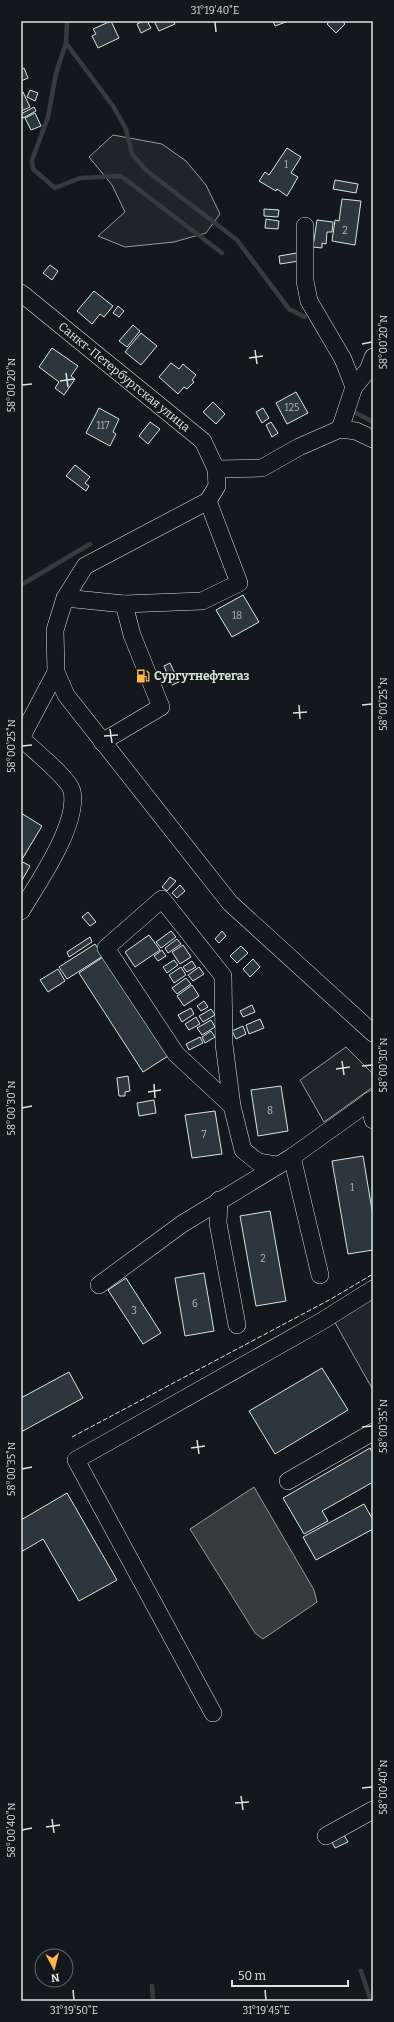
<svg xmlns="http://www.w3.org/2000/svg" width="394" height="2022" font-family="Bitter,serif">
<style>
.green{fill:#202428;stroke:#939e99}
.water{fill:#363b3e;stroke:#939e99}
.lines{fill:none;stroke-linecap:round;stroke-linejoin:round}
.stream{stroke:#363b3e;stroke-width:4.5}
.building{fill:#2c363c;stroke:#d8e6dc}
.minor-casing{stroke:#d8e6dc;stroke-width:18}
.minor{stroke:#14181c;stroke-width:17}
.fence{stroke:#d8e6dc;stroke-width:1;stroke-dasharray:5 2;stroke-linecap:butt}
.ticks{fill:none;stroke:#d8e6dc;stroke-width:1.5}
.labels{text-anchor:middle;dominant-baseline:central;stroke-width:3;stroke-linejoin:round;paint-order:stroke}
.number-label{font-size:10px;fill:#adbab4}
.street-label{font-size:12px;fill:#d8e6dc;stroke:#14181c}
.poi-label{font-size:12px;font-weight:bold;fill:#d8e6dc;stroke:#14181c;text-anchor:start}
.neatline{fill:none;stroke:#d8e6dc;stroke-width:1.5}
.ticks-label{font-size:10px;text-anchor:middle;fill:#d8e6dc}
</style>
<rect width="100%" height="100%" fill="#14181c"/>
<path class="green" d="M113 135 162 144 186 161 206 185 220 214 206 233 174 242 125 247 98 236 125 212 112 185 89 157Z
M346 1047 373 1074V1087L324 1122 300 1080Z
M373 1297V1390L333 1319Z"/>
<path class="water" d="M254 1487 314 1590 317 1602 263 1639 255 1633 190 1529Z"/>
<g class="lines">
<path class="stream" d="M67 21 66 43 56 73 48 117 32 160 33 169 55 188 80 178 121 176 222 253
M66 43 113 106 126 129 132 154 147 171 237 240 289 309 305 317
M356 413 373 422
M21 585 90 544
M361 1971 371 2001
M152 1986 153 2001"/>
</g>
<path class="building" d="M111 21 119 38 98 48 92 36 96 34 93 29Z
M144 21H147L151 28 141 33 137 24Z
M154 21H173L175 24 159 31Z
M273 21H285L286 22 275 26Z
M330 21H342L345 24 336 33 327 24Z
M24 68 28 78 21 81V70Z
M30 90 38 93 35 101 27 97Z
M23 92 30 107 21 111V93Z
M34 107 36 111 23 118 21 114Z
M35 113 41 126 31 130 25 118Z
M287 148 301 157 291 173 298 177 287 196 277 189 276 191 259 181 265 172 269 175Z
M335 180 358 184 356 193 333 189Z
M342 199 361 201 355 245 332 241 335 220 339 221Z
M264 209 279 210 278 217 264 216Z
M266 219 279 221 278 229 265 228Z
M317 220 333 222 332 232H327L326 244 322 243V248L313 247Z
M297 253 299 261 280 264 279 256Z
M50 265 58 271 52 280 43 273Z
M94 291 113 306 104 317 100 314 92 324 77 311Z
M118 306 124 311 119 317 113 313Z
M133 325 140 331 127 347 119 341Z
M141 333 157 346 141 365 125 352Z
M52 348 78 366 71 376 75 379 64 395 55 388 59 382 39 367Z
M171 363 179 369 183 364 196 375 192 380 194 382 187 389 184 387 178 394 159 377Z
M296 392 308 413 287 424 276 403Z
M213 402 225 414 216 424 203 412Z
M99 408 119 419 113 432 116 434 110 446 86 433Z
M263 408 269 418 262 423 256 412Z
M150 422 160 429 148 444 139 436Z
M271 422 278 433 272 437 266 425Z
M75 465 90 477 85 483 89 486 86 491 66 476Z
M243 595 259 622 232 637 216 610Z
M170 663 179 682 172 685 164 666Z
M21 813 42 826 21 861 30 866 21 882Z
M170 877 176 881 167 891 162 887Z
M180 885 185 891 177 898 172 893Z
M88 912 96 922 90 926 82 917Z
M171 931 176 937 161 948 156 942Z
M222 931 226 936 219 943 215 939Z
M149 935 160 950 135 967 125 952Z
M90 937 92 942 69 957 67 952Z
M177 939 181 944 168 953 165 948Z
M95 944 103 956 67 979 59 967Z
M183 945 191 957 180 964 172 952Z
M241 946 248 953 237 963 230 956Z
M162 950 166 956 158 961 154 956Z
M103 957 168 1056 143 1072 79 973Z
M253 959 260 967 250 977 243 969Z
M174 960 178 965 167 973 163 967Z
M192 961 196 967 187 972 183 967Z
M181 967 186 975 174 983 169 975Z
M199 967 204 974 193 981 188 975Z
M58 969 65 981 48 992 40 980Z
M186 978 191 984 177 994 172 988Z
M192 985 199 996 184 1006 177 996Z
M204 1001 208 1007 201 1011 197 1006Z
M252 1005 255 1012 243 1017 240 1011Z
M191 1008 194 1014 182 1022 178 1015Z
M211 1009 215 1015 203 1022 199 1016Z
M196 1017 200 1024 189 1030 185 1024Z
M260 1019 264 1028 249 1034 246 1025Z
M211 1020 215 1027 202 1035 197 1028Z
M243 1026 246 1034 236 1039 232 1031Z
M211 1031 215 1037 205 1043 202 1037Z
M200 1037 203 1043 189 1050 186 1044Z
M128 1076 130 1091 125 1092V1096H119L117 1078Z
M281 1086 288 1131 258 1136 251 1090Z
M154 1100 156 1113 139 1116 137 1103Z
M215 1111 222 1154 192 1158 185 1115Z
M363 1156 373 1216V1250L348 1254 332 1161Z
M270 1211 286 1301 256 1306 240 1216Z
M204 1273 214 1331 185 1336 175 1278Z
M126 1278 161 1333 143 1344 108 1290Z
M322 1368 348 1410 275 1454 249 1411Z
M69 1372 83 1398 21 1432V1398Z
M370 1448 373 1454V1482L322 1511 328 1521 304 1534 283 1498Z
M67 1493 117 1580 79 1601 43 1539 21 1552V1520Z
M364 1504 373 1520V1529L316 1560 303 1537Z
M344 1835 348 1842 335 1848 332 1842Z"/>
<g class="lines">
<g class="minor-casing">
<g id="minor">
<path d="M305 226V281L309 301 343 359 354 387 340 429"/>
<path id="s1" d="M21 293 203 441 216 469 217 486 208 501 85 566 65 598 55 630 56 672 66 695 230 903 373 1033"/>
<path d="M354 387 368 370 373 357"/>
<path d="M216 469 262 468 299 447 340 429 356 431 373 439"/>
<path d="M65 598 124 604 132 635 161 707 102 742"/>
<path d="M124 604 202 601 239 583 208 501"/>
<path d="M21 738C32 749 69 778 72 791 79 824 38 883 21 911"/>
<path d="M21 738 56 672"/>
<path d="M369 1101 373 1120"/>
<path d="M232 1106 224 1044 223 976 162 899 106 948 176 1054 232 1106 243 1150 258 1162 276 1165"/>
<path d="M292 1157 320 1275"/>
<path d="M219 1200 218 1223 237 1325"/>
<path d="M99 1285 182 1224 292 1157 373 1099"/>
<path d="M288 1481 373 1432"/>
<path d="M213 1713 76 1460 322 1321 373 1289"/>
<path d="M326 1836 373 1810"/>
</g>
</g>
<use href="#minor" class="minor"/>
<path class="fence" d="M72 1437 331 1299 373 1274"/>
</g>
<path class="ticks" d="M215 22 216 32M362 344 372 342M255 350 257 364M249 358 263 356M66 373 68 387M60 381 74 379M22 385 32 384M299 705 300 719M362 705 372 704M293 713 307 712M110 729 112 743M104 736 118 735M22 746 32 745M342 1061 344 1075M362 1066 372 1065M336 1069 350 1067M154 1084 155 1098M148 1092 161 1090M22 1108 32 1106M362 1427 372 1426M197 1440 199 1454M191 1448 205 1446M22 1469 32 1467M362 1788 372 1787M241 1796 243 1810M235 1803 249 1802M52 1819 54 1833M46 1827 60 1825M22 1830 32 1828M73 1990 74 2000M265 1990 266 2000"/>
<defs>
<g id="fuel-bare" transform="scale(1.08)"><path d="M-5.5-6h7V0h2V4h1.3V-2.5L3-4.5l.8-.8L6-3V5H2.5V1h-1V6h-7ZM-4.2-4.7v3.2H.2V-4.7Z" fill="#ffb74d" stroke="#14181c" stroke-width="2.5" paint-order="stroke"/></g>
</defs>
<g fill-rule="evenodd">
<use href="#fuel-bare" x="143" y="676"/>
</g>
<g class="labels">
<g class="number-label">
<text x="286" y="165">1</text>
<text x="345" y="231">2</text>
<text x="292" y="408">125</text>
<text x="103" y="426">117</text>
<text x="237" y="616">18</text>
<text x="270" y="1111">8</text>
<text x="204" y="1135">7</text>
<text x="352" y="1188">1</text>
<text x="263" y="1259">2</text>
<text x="195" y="1304">6</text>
<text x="134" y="1311">3</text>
</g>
<g class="street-label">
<text stroke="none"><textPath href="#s1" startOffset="133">Санкт-Петербургская улица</textPath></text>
</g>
<g class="poi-label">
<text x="154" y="676">Сургутнефтегаз</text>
</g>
</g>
<rect width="394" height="2022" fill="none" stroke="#14181c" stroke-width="44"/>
<g transform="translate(54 1968) rotate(173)"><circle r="19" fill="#14181c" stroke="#626a69"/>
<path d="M0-3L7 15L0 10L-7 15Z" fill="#ffb74d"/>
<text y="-6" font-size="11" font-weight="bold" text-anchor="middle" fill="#d8e6dc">N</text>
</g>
<path d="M232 1980v6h116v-6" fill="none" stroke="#d8e6dc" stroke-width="2"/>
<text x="238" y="1980" font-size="12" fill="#d8e6dc" stroke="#14181c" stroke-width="3" paint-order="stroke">50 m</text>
<rect x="22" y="22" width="350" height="1978" class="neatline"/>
<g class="ticks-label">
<text x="215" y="14">31°19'40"E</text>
<text transform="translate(383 342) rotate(-90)" y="4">58°00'20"N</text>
<text transform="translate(11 385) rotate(-90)" y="4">58°00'20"N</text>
<text transform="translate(383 704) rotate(-90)" y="4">58°00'25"N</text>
<text transform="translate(11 746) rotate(-90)" y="4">58°00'25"N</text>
<text transform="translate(383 1065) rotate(-90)" y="4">58°00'30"N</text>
<text transform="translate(11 1108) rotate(-90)" y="4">58°00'30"N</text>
<text transform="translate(383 1426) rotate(-90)" y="4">58°00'35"N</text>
<text transform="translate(11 1469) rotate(-90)" y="4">58°00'35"N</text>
<text transform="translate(383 1787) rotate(-90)" y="4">58°00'40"N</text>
<text transform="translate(11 1830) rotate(-90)" y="4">58°00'40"N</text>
<text x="74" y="2014">31°19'50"E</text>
<text x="266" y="2014">31°19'45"E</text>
</g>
</svg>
